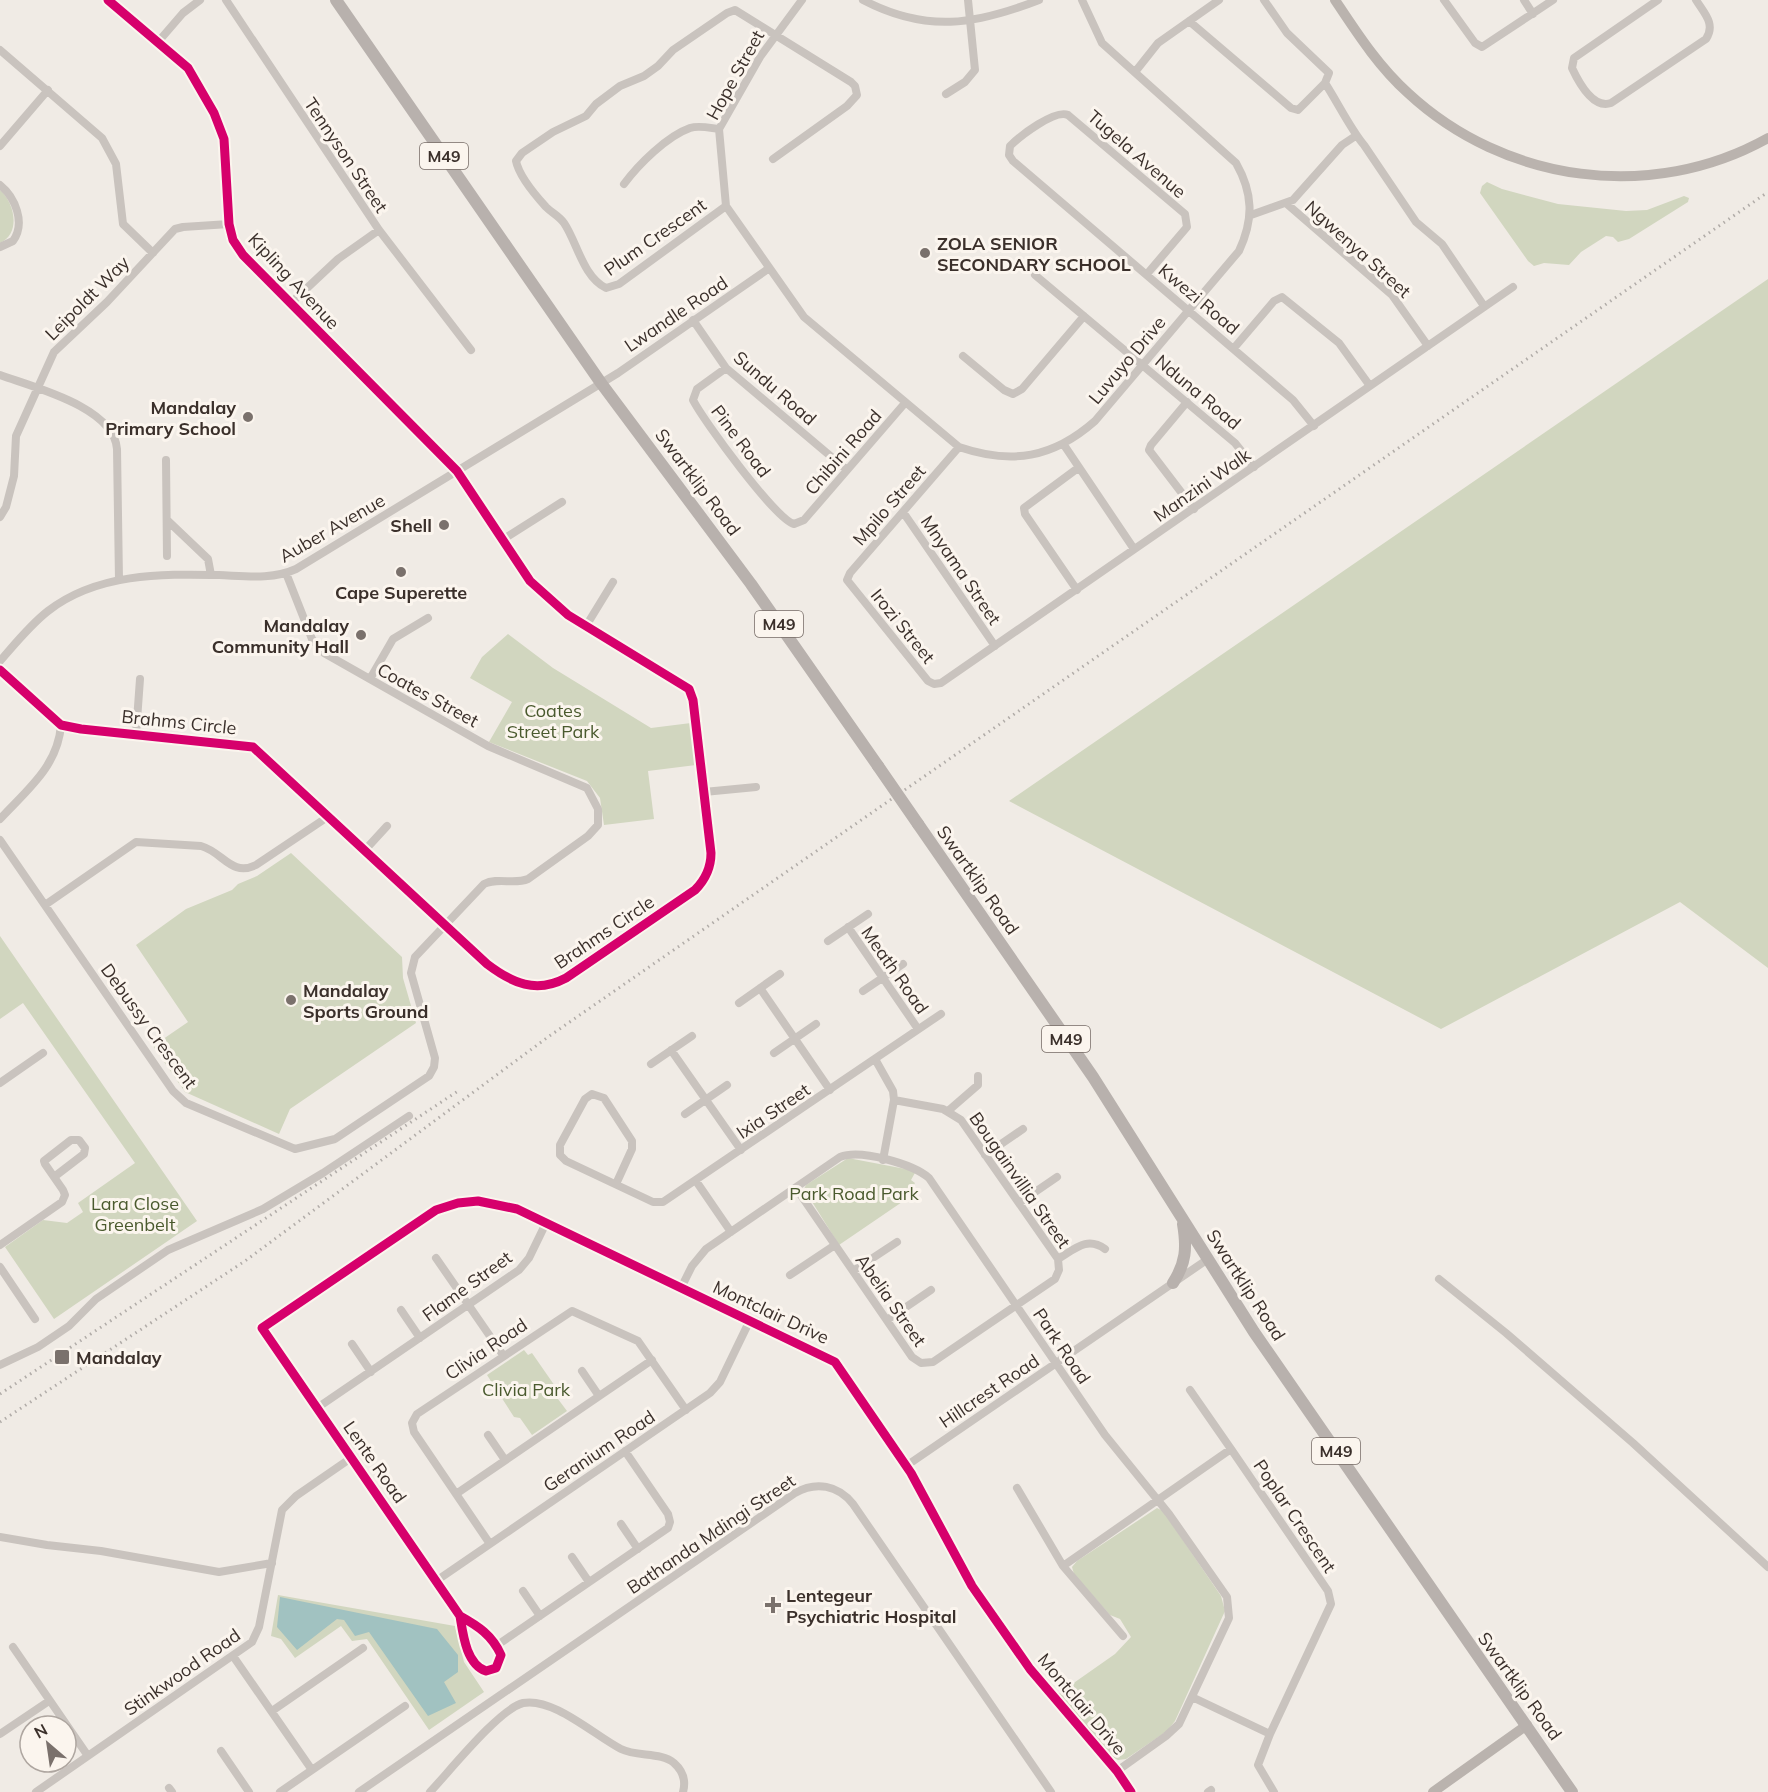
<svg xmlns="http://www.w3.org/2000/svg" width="1768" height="1792" font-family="Mulish,sans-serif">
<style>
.green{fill:#d1d6bf}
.water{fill:#a1c2c1}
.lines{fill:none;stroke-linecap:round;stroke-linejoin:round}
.street{stroke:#c9c3be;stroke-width:8}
.secondary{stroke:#bab3ae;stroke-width:10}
.primary{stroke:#b8b1ad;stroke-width:12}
.rail{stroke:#b1aca8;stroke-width:3;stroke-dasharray:1.5 4.5;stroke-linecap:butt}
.primary-bridge{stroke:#b8b1ad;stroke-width:12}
.cycleway-casing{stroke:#fbf5ee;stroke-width:13}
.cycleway{stroke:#d6006c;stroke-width:9}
.poi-dot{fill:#7a716c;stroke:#fbf5ee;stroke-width:2}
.labels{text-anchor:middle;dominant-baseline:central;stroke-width:6;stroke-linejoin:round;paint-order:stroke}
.shield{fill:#fbf5ee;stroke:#756b66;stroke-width:1.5}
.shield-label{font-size:16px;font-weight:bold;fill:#3b302b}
.street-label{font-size:18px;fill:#3b302b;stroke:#fbf5ee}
.poi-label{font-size:18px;font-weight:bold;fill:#3b302b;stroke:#fbf5ee;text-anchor:start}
.park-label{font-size:18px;fill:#4a5a2e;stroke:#fbf5ee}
</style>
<rect width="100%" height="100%" fill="#f0ebe5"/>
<path class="green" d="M1487 182 1502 189 1558 204 1626 211 1647 210 1684 196 1689 198 1688 202 1629 239 1618 242 1613 237 1606 236 1581 252 1569 265 1544 263 1534 266 1528 261 1480 193 1482 186Z
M0 190C15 203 21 234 0 243Z
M1768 279V968L1680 902 1441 1029 1009 801Z
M508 634 553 668 651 728 691 723 696 765 648 771 654 819 604 825 600 798 587 781 489 742 512 702 470 678 482 657Z
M291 853 402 957 403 978 416 1023 290 1109 279 1134 185 1092 153 1046 188 1022 136 945 186 909 232 890 238 884 257 876Z
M0 936 197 1221 54 1319 5 1247 43 1220 67 1223 83 1212 78 1203 135 1163 23 1003 0 1019Z
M848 1158 916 1171 911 1180 915 1183 905 1200 839 1245 804 1189 806 1185Z
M524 1350 528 1355 532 1353 557 1389 555 1395 567 1411 532 1435 520 1418 514 1417 487 1375Z
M1157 1508 1163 1511 1221 1596 1225 1611 1175 1721 1167 1731 1126 1759 1118 1760 1112 1757 1058 1694 1115 1654 1131 1637 1120 1619 1110 1615 1074 1574 1072 1567 1077 1561Z
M278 1595 455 1626 464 1662 484 1692 429 1730 367 1639 352 1641 341 1626 295 1658 281 1639 271 1636Z"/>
<path class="water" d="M280 1597 437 1629 458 1655V1672L444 1682 456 1703 428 1716 369 1632 355 1636 344 1620 337 1619 297 1650 277 1627Z"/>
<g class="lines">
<path class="street" d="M226 0 379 230 471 350
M802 0 760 57 719 129 726 206 804 317 959 447C1012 465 1053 458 1095 421L1239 251C1254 219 1253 193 1236 163L1102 43 1082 0
M863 0C926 33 975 25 1039 0
M1444 0 1475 43 1482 47 1553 0
M1524 0 1533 14
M1658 0 1574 58 1572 68C1579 83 1593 109 1611 103L1706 39C1716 24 1704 13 1696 0
M1189 21 1291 108 1298 110 1325 83 1329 73 1287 33 1264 0
M158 42 183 13 200 0
M0 50 102 138 116 164 123 224 153 253
M1135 72 1158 43 1219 0
M1325 83C1338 103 1351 130 1364 145L1416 222 1442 244 1484 306
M946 94 965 82 975 70 968 0
M0 146 48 90
M624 184C638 165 667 136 690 128 699 125 710 128 719 129
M0 185C15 197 26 223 13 241L0 247
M1287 204 1392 295 1428 346
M726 206 619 284 606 288C583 277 577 242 564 223 559 216 552 213 546 207 536 196 519 176 516 161L522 153 553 132 586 116 596 104 620 86 644 76 658 66 673 50 727 13 735 10 851 82 855 86 857 95 847 106 773 159
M1251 215 1293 200 1342 145 1354 137
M1147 274 1187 227 1185 214 1068 115C1055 109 1020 136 1010 146L1009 155 1013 161 1293 400 1314 426
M1035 275 1235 443 1254 467
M290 304 338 259 379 230
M693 320 726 368 847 470
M1234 348 1274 301 1282 297 1339 343 1370 386
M963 356 1004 390 1013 394 1022 389 1084 316
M726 368 697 389 693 400C703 420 776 520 794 524L804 520 905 403
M0 375C33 387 114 407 117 449L119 580
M1187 402 1151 445 1149 450 1194 509
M1064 445 1134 549
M959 447 850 573 847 580 928 681 934 684 941 683 1513 287
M166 460 167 556
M903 512 995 646
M0 517 6 507 14 476 16 436 54 352 107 302 175 229 183 227 229 224
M167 520 208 559 211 575
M502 540 562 502
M1077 590 1025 514 1024 508 1078 468
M586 626 613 582
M0 661C15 644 30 625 48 611 97 573 160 574 219 575 245 576 272 580 296 569L618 373 768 269
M0 670 61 725 81 729 253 747 487 964C512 983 536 994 566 978L695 890C706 879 711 868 711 853L693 700 689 689 568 615 530 581 457 471 243 255 233 240 229 224 224 139 214 113 188 68 108 0
M370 679 393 639 428 618
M136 734 140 679
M704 792 756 787
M0 819C27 790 58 766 61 725
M0 840 173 1091 186 1103 295 1149 335 1139 429 1076 434 1067 435 1058 411 973 415 957 484 884C498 877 514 885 528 879L588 836 598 825V809L587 788 488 746 324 653 312 639 286 573
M365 850 387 826
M45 905 136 842 201 846C223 852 231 877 256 865L329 816
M848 927 918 1029
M828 941 868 914
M760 988 830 1090
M863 991 903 964
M739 1003 780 974
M671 1050 741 1150
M774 1053 816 1024
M875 1059 893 1091 894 1100 883 1160
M651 1064 692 1036
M0 1083 43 1053
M948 1111 978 1085V1076
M685 1114 727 1085
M985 1155 1023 1129
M696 1181 731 1232
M616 1184 632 1149V1141L604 1098 592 1094 585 1099 560 1145V1155L566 1161 653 1202H663L941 1014
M796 1188 912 1357 921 1363 933 1362 1055 1279 1059 1270 1058 1259 961 1120 943 1109 894 1100
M1019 1203 1057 1177
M0 1245 62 1202 65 1195 63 1190 45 1164 44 1161 71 1140H79L85 1148 84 1154 54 1177
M436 1258 503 1355
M1058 1259C1075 1249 1087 1236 1105 1249
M0 1267 35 1319
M853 1271 897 1242
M790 1275 835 1245
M1439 1279 1506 1333 1633 1443 1768 1567
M681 1288 692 1266 706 1249 840 1157C861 1149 913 1164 929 1178L1105 1435 1169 1514 1227 1597 1229 1618 1179 1724 1166 1736 1117 1771
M401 1310 420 1338
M887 1320 931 1290
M352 1344 371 1372
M0 1365 38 1347 69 1326 96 1299 168 1250 263 1209 323 1173 409 1116
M582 1371 599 1396
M1190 1390 1231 1449
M317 1408 519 1270 529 1258 546 1223
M488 1435 505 1460
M906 1466 1208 1259
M1017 1488 1063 1566 1123 1636
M456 1494 652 1360
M621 1524 638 1549
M0 1537 47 1545 101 1551 219 1572 272 1563
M490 1544 414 1432 412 1423 417 1414 572 1311 638 1341 686 1410
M572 1557 589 1582
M1063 1566 1231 1449 1328 1591 1331 1604 1270 1734 1192 1697
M436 1581 710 1393 720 1382 750 1320
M523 1591 540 1616
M460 1616C463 1634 466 1664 486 1671L496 1668 501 1655C492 1635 478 1626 460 1616L262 1328 436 1210 458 1203 478 1201 517 1209 835 1362 911 1473 972 1586 1030 1669 1117 1771 1131 1792
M496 1646 668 1528 670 1522 668 1514 625 1451
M13 1647 88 1756
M233 1656 312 1770
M272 1711 363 1648
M0 1734 49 1701
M1270 1734 1258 1765 1274 1792
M221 1751 249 1792
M169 1788 172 1792
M36 1792 252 1642 259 1627 282 1510 296 1496 351 1458
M280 1792 405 1706
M359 1792 795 1493C816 1481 838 1485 853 1504L1051 1792
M430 1792C449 1772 499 1709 523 1703 553 1697 594 1735 621 1749 637 1757 661 1752 674 1763 683 1771 686 1781 683 1792
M1208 1792 1211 1790"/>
<path class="secondary" d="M1335 0C1357 33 1378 66 1408 93 1505 183 1652 203 1768 138
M1433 1792 1527 1725"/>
<path class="primary" d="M336 0 601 383 751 584 878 766
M918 824 1093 1077 1254 1332 1572 1792
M1173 1283C1186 1263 1187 1248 1183 1224"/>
<path class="rail" d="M0 1394 458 1091
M0 1422 245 1261 548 1037 1768 192"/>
<path class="primary-bridge" d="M878 766 918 824"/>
<g class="cycleway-casing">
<path id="cycleway" d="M0 670 61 725 81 729 253 747 487 964C512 983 536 994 566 978L695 890C706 879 711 868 711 853L693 700 689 689 568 615 530 581 457 471 243 255 233 240 229 224 224 139 214 113 188 68 108 0
M460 1616C463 1634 466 1664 486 1671L496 1668 501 1655C492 1635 478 1626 460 1616L262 1328 436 1210 458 1203 478 1201 517 1209 835 1362 911 1473 972 1586 1030 1669 1117 1771 1131 1792"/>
</g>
<use href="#cycleway" class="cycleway"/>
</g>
<g class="poi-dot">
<circle cx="925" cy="253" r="6"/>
<circle cx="248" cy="417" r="6"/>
<circle cx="444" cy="525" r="6"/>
<circle cx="401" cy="572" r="6"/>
<circle cx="361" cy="635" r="6"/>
<circle cx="291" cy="1000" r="6"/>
<rect x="54" y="1349" width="16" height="16" rx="3"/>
<path d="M770 1596h6v6h6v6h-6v6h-6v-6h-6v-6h6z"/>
</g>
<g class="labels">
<g class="shield">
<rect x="420" y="143" width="48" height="26" rx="4.5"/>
<rect x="755" y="611" width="48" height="26" rx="4.5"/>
<rect x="1042" y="1026" width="48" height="26" rx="4.5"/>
<rect x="1312" y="1438" width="48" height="26" rx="4.5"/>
</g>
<g class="shield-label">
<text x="444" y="156">M49</text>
<text x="779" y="624">M49</text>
<text x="1066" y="1039">M49</text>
<text x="1336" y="1451">M49</text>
</g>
<g class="street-label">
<text transform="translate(735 75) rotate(-61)">Hope Street</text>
<text transform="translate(1137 154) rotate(41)">Tugela Avenue</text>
<text transform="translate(346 155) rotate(56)">Tennyson Street</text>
<text transform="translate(655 237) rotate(-35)">Plum Crescent</text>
<text transform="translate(1358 249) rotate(42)">Ngwenya Street</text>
<text transform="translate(294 281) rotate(47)">Kipling Avenue</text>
<text transform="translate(87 298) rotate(-45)">Leipoldt Way</text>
<text transform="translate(1199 299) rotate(40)">Kwezi Road</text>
<text transform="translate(676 314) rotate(-34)">Lwandle Road</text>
<text transform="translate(1127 360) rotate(-50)">Luvuyo Drive</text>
<text transform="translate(775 388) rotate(41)">Sundu Road</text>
<text transform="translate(1198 392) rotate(40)">Nduna Road</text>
<text transform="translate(741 441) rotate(53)">Pine Road</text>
<text transform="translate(843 452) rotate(-49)">Chibini Road</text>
<text transform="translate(698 482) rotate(53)">Swartklip Road</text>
<text transform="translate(1202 485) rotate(-35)">Manzini Walk</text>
<text transform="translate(889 505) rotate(-49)">Mpilo Street</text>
<text transform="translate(332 528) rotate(-30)">Auber Avenue</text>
<text transform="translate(961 570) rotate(56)">Mnyama Street</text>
<text transform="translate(903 626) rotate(51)">Irozi Street</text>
<text transform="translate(428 695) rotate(29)">Coates Street</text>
<text transform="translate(179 722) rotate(6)">Brahms Circle</text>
<text transform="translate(978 880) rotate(55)">Swartklip Road</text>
<text transform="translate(604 932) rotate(-34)">Brahms Circle</text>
<text transform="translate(895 970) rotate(55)">Meath Road</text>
<text transform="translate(149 1026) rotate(54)">Debussy Crescent</text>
<text transform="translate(773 1111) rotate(-34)">Ixia Street</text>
<text transform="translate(1020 1180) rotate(55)">Bougainvillia Street</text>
<text transform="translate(1246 1285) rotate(57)">Swartklip Road</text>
<text transform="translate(467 1286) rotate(-36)">Flame Street</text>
<text transform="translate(891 1300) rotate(55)">Abelia Street</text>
<text transform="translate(771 1312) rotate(25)">Montclair Drive</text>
<text transform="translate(1062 1346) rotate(56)">Park Road</text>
<text transform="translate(486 1349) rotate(-34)">Clivia Road</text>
<text transform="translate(989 1391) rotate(-34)">Hillcrest Road</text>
<text transform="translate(599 1451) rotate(-34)">Geranium Road</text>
<text transform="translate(375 1462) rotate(55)">Lente Road</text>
<text transform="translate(1295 1516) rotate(56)">Poplar Crescent</text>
<text transform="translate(711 1534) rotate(-34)">Bathanda Mdingi Street</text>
<text transform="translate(182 1672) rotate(-35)">Stinkwood Road</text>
<text transform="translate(1520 1686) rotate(54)">Swartklip Road</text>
<text transform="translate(1082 1704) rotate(50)">Montclair Drive</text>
</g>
<g class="poi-label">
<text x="937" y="243">ZOLA SENIOR<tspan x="937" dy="21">SECONDARY SCHOOL</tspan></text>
<text x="236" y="407" text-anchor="end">Mandalay<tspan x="236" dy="21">Primary School</tspan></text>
<text x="432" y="525" text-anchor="end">Shell</text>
<text x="401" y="592" text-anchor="middle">Cape Superette</text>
<text x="349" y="625" text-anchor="end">Mandalay<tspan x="349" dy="21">Community Hall</tspan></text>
<text x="303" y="990">Mandalay<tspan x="303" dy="21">Sports Ground</tspan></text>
<text x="76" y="1357">Mandalay</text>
<text x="786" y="1595">Lentegeur<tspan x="786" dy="21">Psychiatric Hospital</tspan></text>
</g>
<g class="park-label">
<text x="553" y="710">Coates<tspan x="553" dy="21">Street Park</tspan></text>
<text x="854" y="1193">Park Road Park</text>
<text x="135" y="1203">Lara Close<tspan x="135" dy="21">Greenbelt</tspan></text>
<text x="526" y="1389">Clivia Park</text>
</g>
</g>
<g transform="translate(48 1744) rotate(331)"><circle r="28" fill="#fbf5ee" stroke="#aea6a0" stroke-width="1.5"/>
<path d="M0-4.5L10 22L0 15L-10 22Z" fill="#7a716c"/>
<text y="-9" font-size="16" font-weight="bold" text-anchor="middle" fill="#3b302b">N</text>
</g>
</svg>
